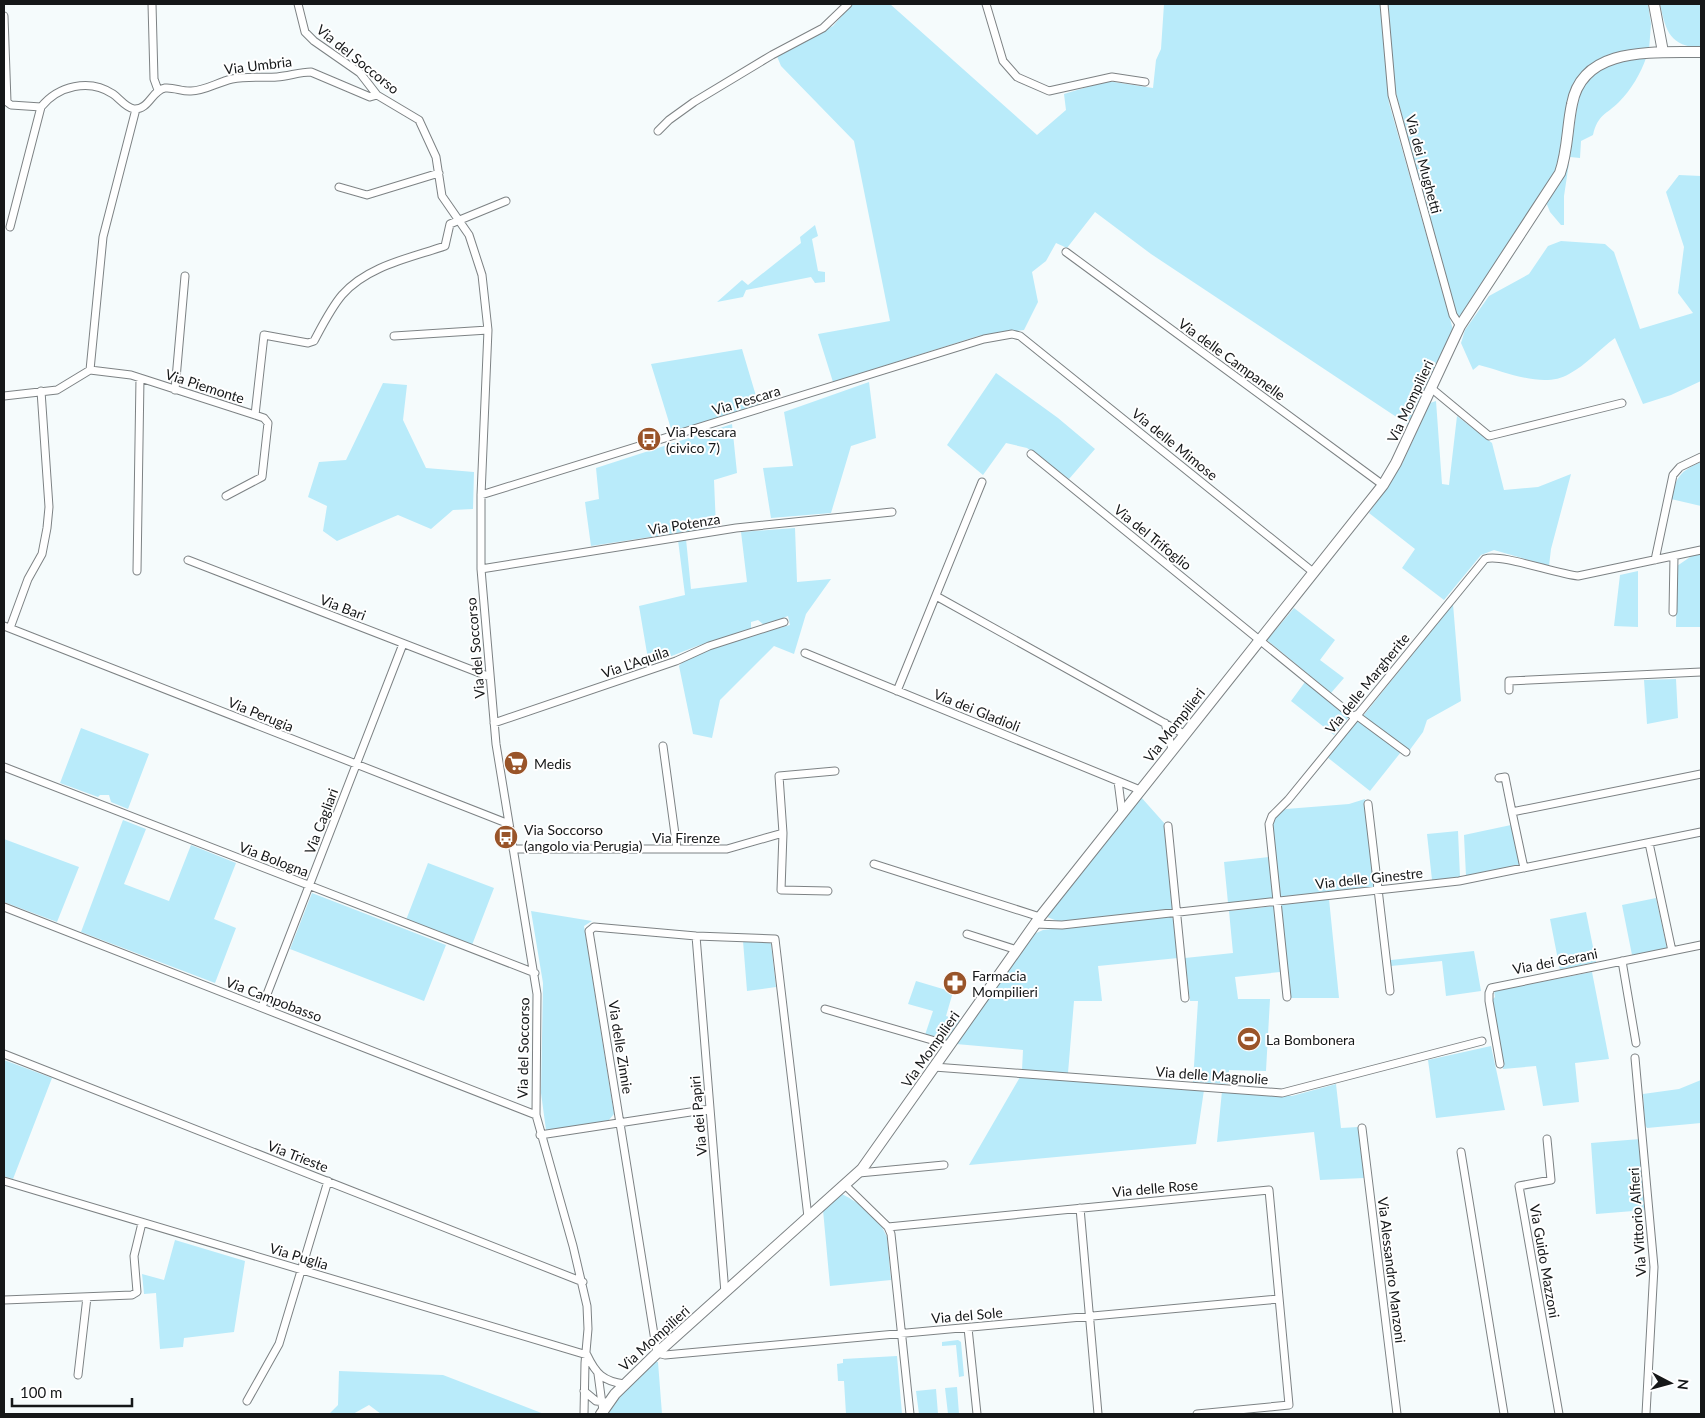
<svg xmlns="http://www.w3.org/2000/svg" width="1705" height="1418" font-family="Lato,sans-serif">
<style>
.green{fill:#b9ebfa}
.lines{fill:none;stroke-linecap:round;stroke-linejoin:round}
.street-casing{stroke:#7d8284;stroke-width:9}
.secondary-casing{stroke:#7d8284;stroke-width:12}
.street{stroke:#fff;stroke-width:7}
.secondary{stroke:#fff;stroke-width:10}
.labels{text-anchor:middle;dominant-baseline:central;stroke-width:4;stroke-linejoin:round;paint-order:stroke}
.street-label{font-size:14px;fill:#151718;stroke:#fff}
.poi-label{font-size:14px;fill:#151718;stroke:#fff;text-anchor:start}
</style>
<rect width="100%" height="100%" fill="#f5fbfc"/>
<path class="green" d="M852 4H890L1037 135 1066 110 1064 94 1107 81 1153 88 1156 60 1161 49 1164 4H1380C1386 37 1385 69 1389 103L1454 333 1410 426 1151 254 1095 212 1067 248 1056 243 1046 261 1032 272 1038 302 1024 330 978 336 833 382 818 334 890 321 854 141 781 66 776 54 833 26Z
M1387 4H1648L1651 24 1649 50 1601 58 1585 69 1578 77 1573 88 1564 146 1554 174 1459 318 1455 313 1396 93 1392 71Z
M1660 4H1701V48C1670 46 1666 32 1660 4Z
M1646 58C1641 73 1631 90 1619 102 1606 115 1598 114 1593 135L1581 141 1580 158 1570 157 1579 94 1587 80 1608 62Z
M1569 163 1564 196V225H1561L1550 212 1546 202Z
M1679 175 1701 176V381L1671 395 1643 404 1615 338C1600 349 1586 365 1569 374 1544 389 1506 372 1479 365L1473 370 1461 343 1465 330 1489 296 1529 274 1548 246 1561 241 1605 244 1614 252 1640 329 1693 313 1678 293 1684 247 1666 192Z
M815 225 818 236 812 239 818 271 825 272V282L815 283 811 277 746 290 743 297 717 302 742 280 748 285 801 243 800 237Z
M742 349 759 406 672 432 651 364Z
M996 373 1058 418 1095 449 1069 479 1027 448 1006 443 983 475 947 445Z
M869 382 876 438 851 446 831 513 771 518 763 468 793 466 784 412Z
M383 383 407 385 403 420 426 468 474 472 473 509 453 510 431 529 398 515 337 541 323 531 327 506 308 497 319 462 346 460Z
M1436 401 1442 484 1449 485 1457 416 1492 443 1504 490 1538 487 1571 474 1551 549 1549 566 1494 550 1481 555 1444 600 1402 568 1415 549 1369 513 1402 464 1430 403Z
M732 424 737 473 714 480 716 527 591 546 585 502 599 499 596 468Z
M1701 462V506L1671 499C1676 477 1680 471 1701 462Z
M795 528 797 582 831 579 806 614 794 654 774 646 720 700 712 738 693 734 679 666C692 649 766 632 790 625L788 616 764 625 758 620 751 622V630L697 646 649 665 639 606 685 595 678 540 686 539 691 589 747 582 741 532Z
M1701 554V627H1676L1677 566 1693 555Z
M1638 571V627L1614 626 1620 575Z
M1453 604 1461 701 1427 720 1423 732 1409 751 1363 716Z
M1294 608 1335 640 1320 660 1344 678 1331 693 1267 640Z
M1676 679 1678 718 1647 724 1644 680Z
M1305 682 1349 717 1334 735 1291 701Z
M1357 719 1401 752 1370 791 1327 757Z
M81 728 149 754 128 809 111 802 109 795H100L98 797 60 783Z
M1140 796 1165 824 1173 910 1060 922 1047 917Z
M1365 799 1375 887 1280 897 1272 823 1276 814 1286 809 1349 804Z
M123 820 146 829 124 884 169 901 191 845 236 863 214 919 236 928 215 983 81 932Z
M1511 825 1520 865 1466 876 1464 835Z
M1458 831 1460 877 1432 880 1427 834Z
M4 839 79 867 57 922 4 902Z
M1269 857 1273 898 1228 903 1224 862Z
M428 863 494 888 472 945 406 920Z
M312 893 446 945 424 1001 290 949Z
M1656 898 1667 948 1632 955 1622 905Z
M1329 899 1339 998H1291L1280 905Z
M1274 906 1280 972 1235 977 1238 999H1270L1266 1071 1229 1070 1228 1084 1193 1082 1198 1001H1190L1185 958 1233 953 1229 911Z
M531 911 592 921 584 926 614 1114 608 1121 546 1130 541 1093 543 983Z
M1586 912 1596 962 1560 970 1550 919Z
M1170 916 1175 921 1178 958 1098 966 1102 1001H1074L1068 1073 1022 1070 1023 1050 956 1044 1034 934 1043 930Z
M743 941H769L771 944 776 987 747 991Z
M1474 951 1481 991 1446 996 1442 961 1391 966V960Z
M1592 972 1609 1059 1575 1063 1579 1102 1543 1106 1536 1066 1503 1069 1493 1007V999L1495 997 1494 991Z
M916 981 953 992 946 1016 962 1021 948 1042 925 1035 933 1011 908 1004Z
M1491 1046 1505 1110 1436 1118 1428 1060Z
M4 1060 52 1078 13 1179 4 1176Z
M1020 1077 1204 1090 1196 1144 969 1165Z
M1701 1080V1128V1123L1647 1128 1645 1125 1643 1094 1679 1089Z
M1336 1084 1341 1128 1358 1127 1364 1178 1320 1180 1314 1132 1217 1142 1222 1091 1292 1096Z
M1640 1139 1646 1210 1596 1214 1591 1143Z
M842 1194C861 1204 878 1216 887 1237L891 1280 830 1286 823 1210Z
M175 1240 245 1261 234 1332 184 1338 183 1347 160 1349 156 1293 144 1294 142 1274 164 1280Z
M958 1340 961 1342 964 1376 959 1377 956 1345 942 1346V1342Z
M897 1356 902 1414H846L844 1381H838L837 1364 843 1363V1359Z
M654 1362H658L662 1414H608L621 1395Z
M339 1371 443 1375 544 1414H381L369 1405 353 1414H329L338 1405Z
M957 1387 959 1414H948L945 1388Z
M936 1389 938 1414H919L916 1391Z"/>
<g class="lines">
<g class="street-casing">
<path id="street" d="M152 4 154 79 158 90
M298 4 305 32 314 41 360 73 377 95 419 120 436 157 442 196 469 235 482 275 488 330 481 495V569L496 744 537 994 536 1115 573 1246 587 1306 588 1329 585 1363 584 1414
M986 4 1003 61 1017 77 1049 91 1112 77 1145 82
M1384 4 1392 95 1453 315 1460 326
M4 16 7 102 11 105 41 107C58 86 89 78 113 94 119 98 126 108 134 109 149 110 152 90 165 88 174 87 183 92 191 91 205 91 218 82 232 79 247 76 262 78 277 77 289 76 300 72 311 72L370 97 377 95
M658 131 669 120 694 102 772 55 823 28 848 4
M339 187 367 195 439 173
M10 227 41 107
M1066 252 1383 485
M394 336 488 330
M90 370 103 237 136 109
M1431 388 1489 436 1622 403
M175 390 185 276
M4 396 57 390 90 370 131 375 255 415 264 335 308 343 314 341C322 326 331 308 342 295 367 266 410 258 445 246L450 224 506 201
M1031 454 1354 717
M481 495 984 339 1012 334 1020 336 1313 572
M226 496 262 477 268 423 264 418 255 415
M188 560 490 677
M1655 560 1673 475 1680 467 1701 457
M481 569 736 528 892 512
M137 571 140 378
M936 596 1184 734
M1673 612 1674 556
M4 626 509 824
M10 628 28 579 42 554 47 528 49 507 41 391
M805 653 1140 790
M1509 690V681L1701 672
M897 691 982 482
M1356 715 1406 752
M494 723 676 661 709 646 784 622
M1165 723 1172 749
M663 746 677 849
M4 767 535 973
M1499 778 1505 777 1512 812
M1118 781 1122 812
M1368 804 1390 991
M1168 826 1185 998
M783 833 779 776 835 771
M1649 843 1672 951
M513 849H727L783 833 781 890 828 891
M874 864 1040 917
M1524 868 1512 812 1701 774
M4 907 536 1115
M1035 924 1062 925 1459 881 1701 832
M967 934 1017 950
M696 936 725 1293
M1622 961 1636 1043
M1287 997 1269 824 1272 816 1288 800 1485 559C1500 553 1556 574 1578 576L1701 550
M262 1007 403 644
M825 1009 949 1045
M4 1054 583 1282
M1635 1058 1654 1267 1646 1414
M1500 1064 1489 1001V993L1491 988 1701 945
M934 1067 1282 1093 1482 1041
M1362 1128 1397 1414
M540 1135 710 1109
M1547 1139 1551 1180 1519 1186 1559 1414
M1461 1152 1504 1414
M859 1173 944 1165
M4 1181 587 1355
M846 1186 888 1227 1269 1190 1289 1405 1197 1414
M1080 1208 1098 1414
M808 1217 775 939 696 936 594 927 589 931 657 1353 665 1355 1279 1299
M888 1227 891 1234 910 1414
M4 1300 132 1295 137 1292 134 1256 142 1223
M968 1328 977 1414
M587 1355C596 1374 603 1381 624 1384
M598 1374 603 1411
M78 1375 87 1297
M584 1391 596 1401 605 1402
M247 1401 279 1344 328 1181"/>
</g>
<g class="secondary-casing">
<path id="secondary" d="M1654 4 1663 52
M601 1414 615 1394 657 1353 862 1169 1040 917 1383 485 1396 463 1460 326 1560 173C1568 150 1567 127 1572 104 1583 45 1655 53 1701 52"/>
</g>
<use href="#street" class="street"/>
<use href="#secondary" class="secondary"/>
</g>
<defs>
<g id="bus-disc" transform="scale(1.25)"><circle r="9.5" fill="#995429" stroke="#fff"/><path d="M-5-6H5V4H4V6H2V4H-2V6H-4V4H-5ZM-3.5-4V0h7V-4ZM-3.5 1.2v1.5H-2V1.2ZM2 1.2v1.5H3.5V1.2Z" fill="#fff"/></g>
<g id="supermarket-disc" transform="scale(1.25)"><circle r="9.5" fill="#995429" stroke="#fff"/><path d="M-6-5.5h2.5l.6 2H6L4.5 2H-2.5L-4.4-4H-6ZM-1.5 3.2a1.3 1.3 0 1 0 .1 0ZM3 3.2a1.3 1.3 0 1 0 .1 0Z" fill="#fff"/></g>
<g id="pharmacy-disc" transform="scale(1.25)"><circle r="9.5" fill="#995429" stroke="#fff"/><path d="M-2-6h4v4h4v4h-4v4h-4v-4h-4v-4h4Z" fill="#fff"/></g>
<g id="stadium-disc" transform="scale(1.25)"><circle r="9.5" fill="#995429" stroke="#fff"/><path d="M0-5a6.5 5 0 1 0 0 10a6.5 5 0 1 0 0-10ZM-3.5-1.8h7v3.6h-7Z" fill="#fff"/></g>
</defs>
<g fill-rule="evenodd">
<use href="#bus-disc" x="649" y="439"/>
<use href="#supermarket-disc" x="516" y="763"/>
<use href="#bus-disc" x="506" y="837"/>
<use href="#pharmacy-disc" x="955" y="983"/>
<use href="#stadium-disc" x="1249" y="1039"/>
</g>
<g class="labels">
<g class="street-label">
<text transform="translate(358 59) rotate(39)">Via del Soccorso</text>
<text transform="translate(258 65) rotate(-7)">Via Umbria</text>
<text transform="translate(1424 164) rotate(75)">Via dei Mughetti</text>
<text transform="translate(1232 359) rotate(36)">Via delle Campanelle</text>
<text transform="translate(205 386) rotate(18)">Via Piemonte</text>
<text transform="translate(746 400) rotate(-17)">Via Pescara</text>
<text transform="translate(1410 401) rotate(-65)">Via Mompilieri</text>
<text transform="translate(1175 444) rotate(39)">Via delle Mimose</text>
<text transform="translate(684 524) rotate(-9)">Via Potenza</text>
<text transform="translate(1153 537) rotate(39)">Via del Trifoglio</text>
<text transform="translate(343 607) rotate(21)">Via Bari</text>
<text transform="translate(475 648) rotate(-95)">Via del Soccorso</text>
<text transform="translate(635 662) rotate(-19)">Via L'Aquila</text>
<text transform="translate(1367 683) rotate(-51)">Via delle Margherite</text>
<text transform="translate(977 710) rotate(22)">Via dei Gladioli</text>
<text transform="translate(261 714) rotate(22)">Via Perugia</text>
<text transform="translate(1174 725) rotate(-52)">Via Mompilieri</text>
<text transform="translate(321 821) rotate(-69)">Via Cagliari</text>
<text x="686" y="837">Via Firenze</text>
<text transform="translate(274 859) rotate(21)">Via Bologna</text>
<text transform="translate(1369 878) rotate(-6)">Via delle Ginestre</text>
<text transform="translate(1555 961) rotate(-11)">Via dei Gerani</text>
<text transform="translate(274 999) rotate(21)">Via Campobasso</text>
<text transform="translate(621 1047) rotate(81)">Via delle Zinnie</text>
<text transform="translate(523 1048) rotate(-89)">Via del Soccorso</text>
<text transform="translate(930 1049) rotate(-55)">Via Mompilieri</text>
<text transform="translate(1212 1075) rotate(4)">Via delle Magnolie</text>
<text transform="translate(698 1116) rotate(-95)">Via dei Papiri</text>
<text transform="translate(298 1156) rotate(21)">Via Trieste</text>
<text transform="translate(1155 1188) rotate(-5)">Via delle Rose</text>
<text transform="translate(1637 1222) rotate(-94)">Via Vittorio Alfieri</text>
<text transform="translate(299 1256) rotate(17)">Via Puglia</text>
<text transform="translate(1545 1261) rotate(80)">Via Guido Mazzoni</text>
<text transform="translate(1392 1270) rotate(83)">Via Alessandro Manzoni</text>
<text transform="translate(967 1315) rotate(-5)">Via del Sole</text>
<text transform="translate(654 1338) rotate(-42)">Via Mompilieri</text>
</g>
<g class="poi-label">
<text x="666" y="431">Via Pescara<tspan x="666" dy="16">(civico 7)</tspan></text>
<text x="534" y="763">Medis</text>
<text x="524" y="829">Via Soccorso<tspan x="524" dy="16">(angolo via Perugia)</tspan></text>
<text x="972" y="975">Farmacia<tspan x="972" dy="16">Mompilieri</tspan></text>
<text x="1266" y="1039">La Bombonera</text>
</g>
</g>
<rect width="1705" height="1418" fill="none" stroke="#151718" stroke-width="10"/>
<g transform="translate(1670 1383) rotate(96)" stroke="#ffffff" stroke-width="4" paint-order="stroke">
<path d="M0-4L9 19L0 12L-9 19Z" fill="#151718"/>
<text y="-8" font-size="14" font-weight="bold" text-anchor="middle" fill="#151718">N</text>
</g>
<path d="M12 1398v8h120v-8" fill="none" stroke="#151718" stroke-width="2.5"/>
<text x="20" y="1398" font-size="15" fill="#151718" stroke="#ffffff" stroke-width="4" paint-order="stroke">100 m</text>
</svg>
